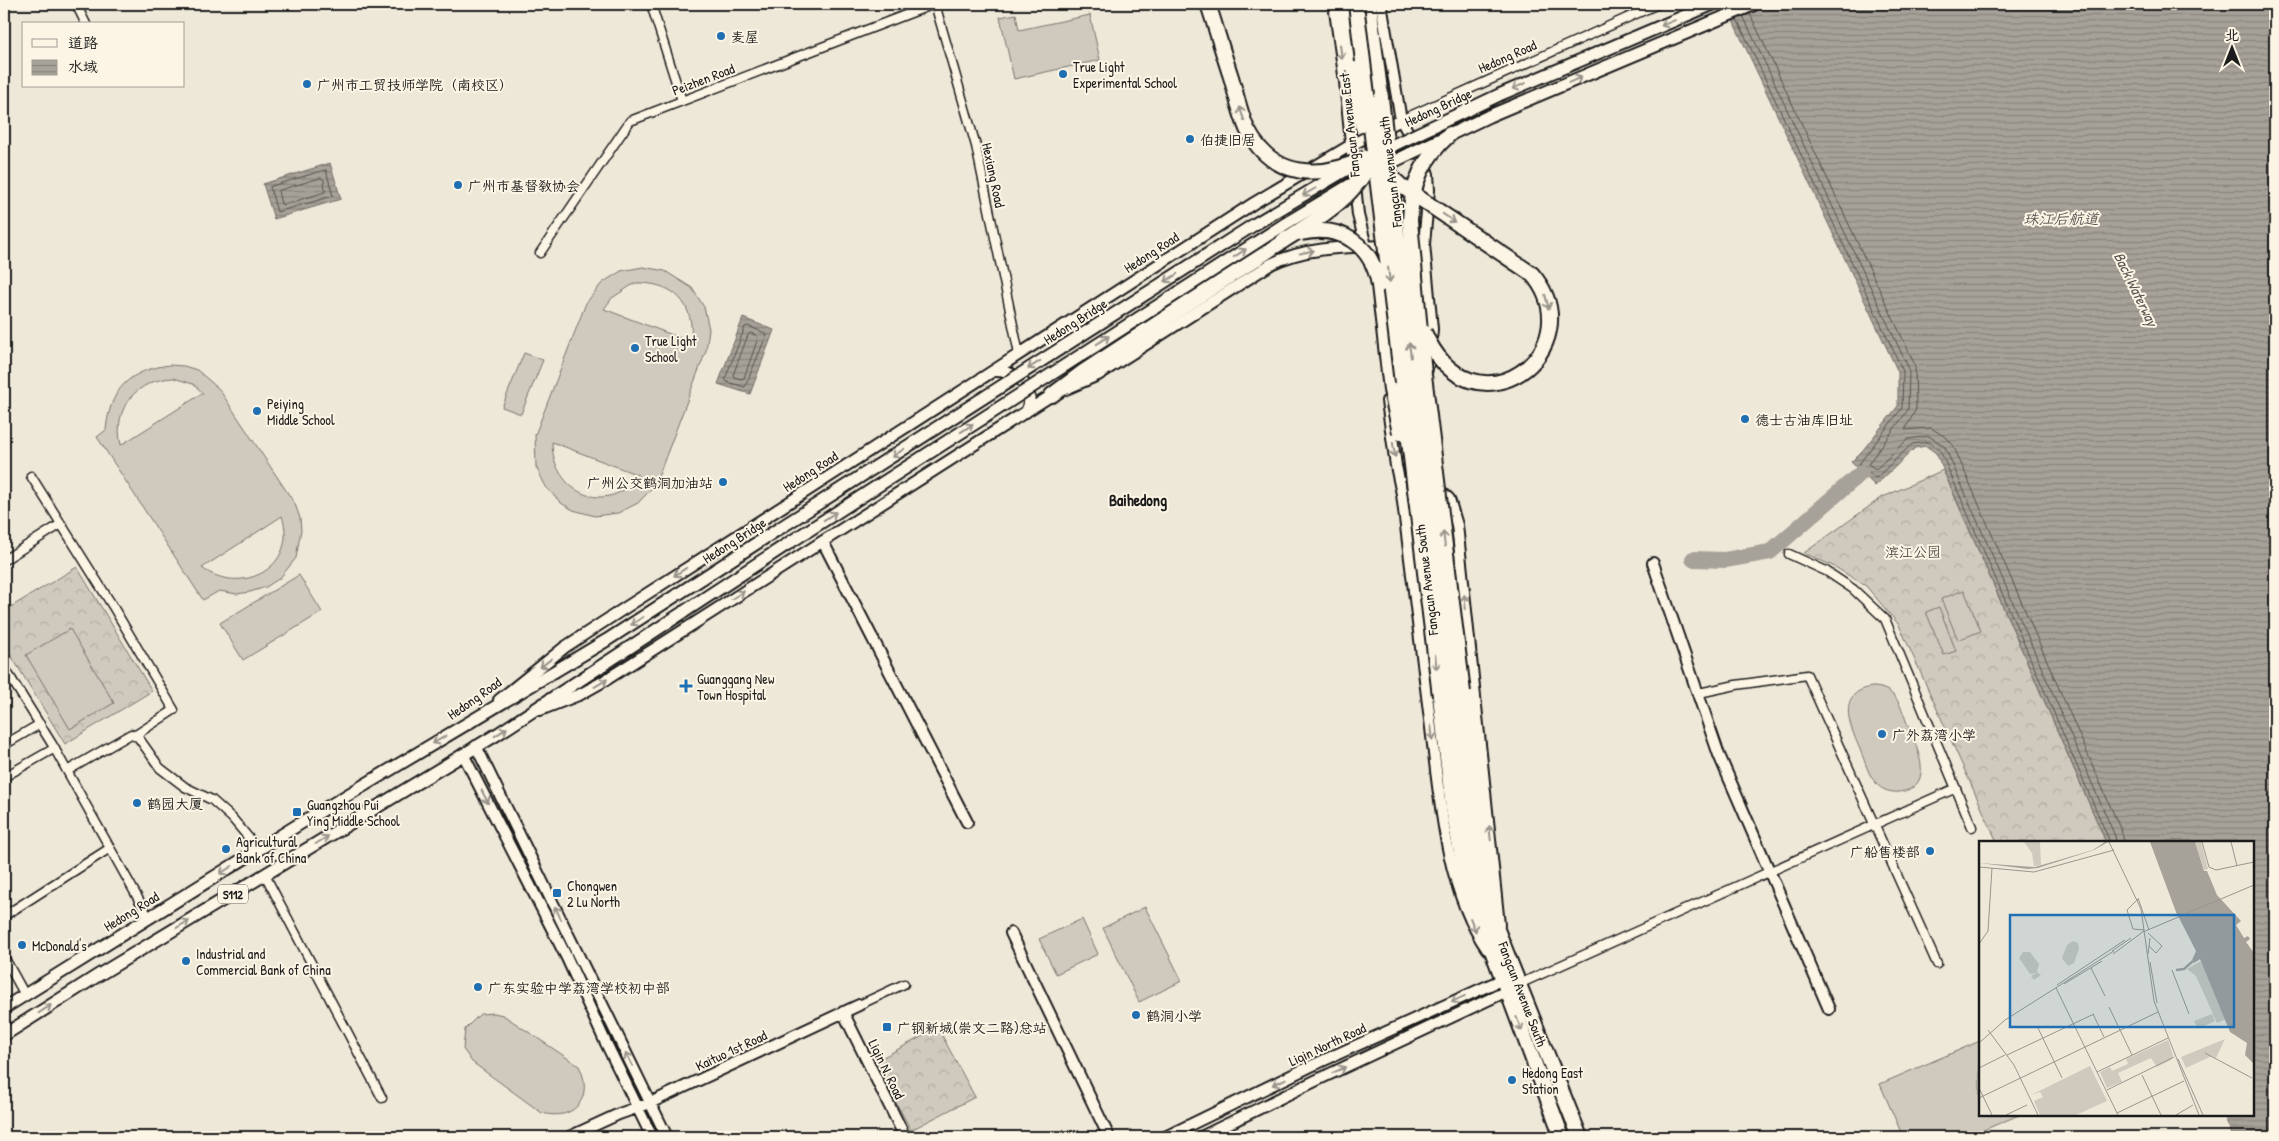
<svg xmlns="http://www.w3.org/2000/svg" width="2279" height="1141" font-family="'Patrick Hand','LXGW WenKai TC',sans-serif">
<style>
.forest{fill:url(#forest-crowns);stroke:#76736c}
.garden{fill:#cfcabd;stroke:#76736c;fill-rule:evenodd}
.water{fill:url(#water-rules);stroke:#6f6c67}
.lines{fill:none;stroke-linecap:round;stroke-linejoin:round}
.shore{stroke:#54524e;stroke-width:1}
.river{stroke:#a7a299;stroke-width:16}
.street-casing{stroke:#1c1c1c;stroke-width:11}
.secondary-casing{stroke:#1c1c1c;stroke-width:14}
.primary-casing{stroke:#1c1c1c;stroke-width:15}
.highway-casing{stroke:#1c1c1c;stroke-width:18}
.street{stroke:#fcf5e5;stroke-width:8}
.secondary{stroke:#fcf5e5;stroke-width:10}
.primary{stroke:#fcf5e5;stroke-width:11}
.highway{stroke:#fcf5e5;stroke-width:14}
.primary-bridge-casing{stroke:#1c1c1c;stroke-width:15;stroke-linecap:butt}
.highway-bridge-casing{stroke:#1c1c1c;stroke-width:18;stroke-linecap:butt}
.primary-bridge{stroke:#fcf5e5;stroke-width:11}
.highway-bridge{stroke:#fcf5e5;stroke-width:14}
.oneway{stroke:#97938b}
.poi-dot{fill:#1f6fb2;stroke:#fcf5e5;stroke-width:2}
.labels{text-anchor:middle;dominant-baseline:central;stroke-width:4;stroke-linejoin:round;paint-order:stroke}
.shield{fill:#fcf5e5;stroke:#5f5d58;stroke-width:1}
.shield-label{font-size:12px;font-weight:bold;fill:#1c1c1c}
.poi-label{font-size:14px;fill:#1c1c1c;stroke:#fcf5e5;text-anchor:start}
.street-label{font-size:14px;fill:#1c1c1c;stroke:#fcf5e5}
.park-label{font-size:14px;fill:#52504c;stroke:#fcf5e5}
.water-label{font-size:15px;font-style:italic;fill:#5b5854;stroke:#fcf5e5}
.quarter-label{font-size:16px;font-weight:bold;fill:#1c1c1c;stroke:#fcf5e5}
.inset-river{fill:none;stroke:#a7a299;stroke-width:2.5}
.inset-road{fill:none;stroke:#9a968d;stroke-width:1}
.view{fill:#1f6fb2;fill-opacity:0.15;stroke:#1f6fb2;stroke-width:2.5}
.inset-edge{fill:none;stroke:#1c1c1c;stroke-width:2.5}
</style>
<defs>
<pattern id="forest-crowns" width="20" height="18" patternUnits="userSpaceOnUse" patternTransform="scale(1.25)"><rect width="20" height="18" fill="#cfcabd"/><path d="M2 6a3 3 0 1 1 6 0M12 15a3 3 0 1 1 6 0" fill="none" stroke="#b1ada2"/></pattern>
<pattern id="water-rules" width="6" height="5" patternUnits="userSpaceOnUse" patternTransform="scale(1.25)"><rect width="6" height="5" fill="#a7a299"/><path d="M0 2.5h6" fill="none" stroke="#87837c"/></pattern>
</defs>
<rect width="100%" height="100%" fill="#eee8d9"/>
<filter id="ink" filterUnits="userSpaceOnUse"><feTurbulence type="fractalNoise" baseFrequency=".02" numOctaves="2"/><feDisplacementMap in="SourceGraphic" scale="10" xChannelSelector="R" yChannelSelector="G"/><feConvolveMatrix kernelMatrix="1 2 1 2 8 2 1 2 1" color-interpolation-filters="sRGB"/></filter>
<g filter="url(#ink)">
<path class="forest" d="M1943 470 2106 842H1997L1899 625 1866 586 1835 567 1804 553 1881 498Z
M77 567 152 691 65 744 4 644V611Z
M938 1028 975 1097 911 1130 874 1062Z"/>
<path class="garden" d="M1016 14 1019 30 1090 15 1100 60 1014 79 1000 17Z
M643 267 665 271 692 288 704 307 709 329 706 351 655 485 638 503 618 513 595 516 573 510 561 503 546 487 536 467 535 435 586 303 602 283 621 271ZM635 283C674 282 695 303 691 342L604 309 612 298ZM552 442 638 475 639 476C606 518 552 492 552 442Z
M524 353 543 360 521 414 502 407Z
M170 365 184 366 197 370 219 389 295 504 300 518 301 530 296 558 280 578 266 587 250 592 237 594 219 591 203 600 97 437 106 430C110 389 129 370 170 365ZM174 378 193 384 203 393 121 445C112 408 137 379 174 378ZM282 516C299 567 242 597 202 568Z
M299 575 322 612 243 660 220 623Z
M1964 590 1981 631 1958 640 1941 599Z
M1939 607 1956 651 1944 655 1926 612Z
M70 629 114 703 70 729 26 655Z
M1872 687C1880 687 1887 689 1893 695 1901 703 1904 716 1908 726 1916 746 1937 786 1900 792 1891 793 1881 790 1876 783 1868 775 1865 761 1861 752 1852 730 1833 693 1872 687Z
M1145 907 1182 981 1139 1002 1103 928Z
M1082 919 1098 954 1056 974 1039 939Z
M494 1013 503 1015 579 1066C594 1096 576 1122 542 1113L472 1062 463 1049 465 1029 480 1014Z
M1980 1041V1115H2019L1967 1137H1903L1880 1084Z"/>
<path class="water" d="M1725 4H2275V1137H2233L2224 1115H2253V842H2106L1936 453 1926 446 1915 448 1875 486 1851 462 1863 450 1898 406V372Z
M330 163 341 199 274 219 263 184Z
M743 318 774 330 750 394 718 384Z"/>
<g class="lines">
<path class="shore" d="M1750 14 1915 365 1916 409 1905 430 1931 428 1947 438 1953 445 2122 833 2124 842
M1743 16 1909 369 1908 410 1868 464 1876 469 1908 439 1929 436 1945 447 2115 836 2116 842
M1737 19 1903 371 1902 408 1859 464 1876 478 1912 444 1928 442 1940 450 2110 842
M326 170 333 196 277 212 270 187Z
M321 178 324 180 325 192 283 205 281 204 278 191Z
M748 326 767 334 745 387 727 382 725 379 745 327Z
M751 333 757 336 758 338 744 378 741 379 734 377 733 375 748 335Z"/>
<path class="river" d="M1693 559 1725 560 1770 552 1861 473"/>
<g class="street-casing">
<path id="street" d="M76 4 86 24
M651 4 682 101
M935 4 976 146 1019 354
M1401 120 1658 4
M540 253 630 121 934 4
M31 476 112 605 174 710 134 736
M1789 554 1826 571 1853 589 1885 619 1972 827
M4 560 61 524
M4 667 52 744 149 918
M1699 693 1736 685 1807 675 1937 964
M4 745 40 724
M67 771 131 734 138 737 160 768 185 787 212 800 232 818 258 849
M4 777 55 748
M265 875 382 1098
M4 916 110 848
M4 957 25 995
M1519 984 1956 788
M859 1005 904 984"/>
</g>
<g class="secondary-casing">
<path id="secondary" d="M1334 4 1345 82 1358 215 1367 250
M1381 4 1401 120 1422 157 1428 174 1429 190 1424 244 1432 329 1430 356 1426 373
M1405 245 1424 244
M994 371C1017 370 1038 388 1026 412
M1387 401 1396 466 1402 494C1411 566 1420 639 1429 712 1439 787 1443 885 1487 949
M1436 487 1449 499 1457 525 1499 925
M823 542 967 822
M1653 563 1719 755 1829 1009
M499 700 565 647 628 606 1254 203 1351 145 1401 120
M540 710 581 694 604 681 1052 395 1098 375 1271 264C1308 246 1350 247 1391 246
M476 746 667 1137
M463 754 567 958 604 1039 652 1137
M1011 933 1109 1137
M843 1012 905 1137
M569 1137 619 1114 650 1103 859 1005
M1165 1137 1309 1067 1503 979
M1201 1137 1315 1081 1507 991"/>
</g>
<g class="primary-casing">
<path id="primary" d="M4 1008 301 823 607 640 780 528
M4 1035 97 976 496 735 789 543"/>
</g>
<g class="highway-casing">
<path id="highway" d="M1345 4 1354 69
M1369 4 1381 98
M1379 285 1391 390
M1052 395 1083 372 1283 241
M1463 692 1480 834 1491 894
M1451 694 1468 828 1480 887 1580 1137
M1440 696 1453 808 1466 881 1562 1137"/>
</g>
<use href="#street" class="street"/>
<use href="#secondary" class="secondary"/>
<use href="#primary" class="primary"/>
<use href="#highway" class="highway"/>
<g class="primary-bridge-casing">
<path id="primary-bridge" d="M1381 151 1499 95 1713 4
M1382 167 1489 116 1755 4
M780 528 1255 224 1349 168
M789 543 1285 224 1355 182"/>
</g>
<g class="highway-bridge-casing">
<path id="highway-bridge" d="M1208 4C1216 28 1223 53 1231 77 1236 94 1240 113 1247 129 1273 180 1321 179 1366 158
M1356 4 1440 696
M1354 69 1362 125
M1381 98 1451 694
M1450 134C1423 158 1411 184 1410 221L1424 375 1463 692
M1388 174 1400 185 1532 274C1596 349 1473 443 1424 332
M1301 233C1342 224 1372 245 1379 285
M1283 241C1321 217 1357 197 1375 153
M1391 390 1400 433"/>
</g>
<use href="#primary-bridge" class="primary-bridge"/>
<use href="#highway-bridge" class="highway-bridge"/>
</g>
<defs><path id="oneway-shaft" d="M-6 0H5M1.5-3L5.5 0L1.5 3" fill="none" stroke-width="1.6" stroke-linecap="round" stroke-linejoin="round" transform="scale(1.25)"/></defs>
<g class="oneway">
<use href="#oneway-shaft" transform="translate(1668 23) rotate(157)"/>
<use href="#oneway-shaft" transform="translate(1341 52) rotate(82)"/>
<use href="#oneway-shaft" transform="translate(1575 80) rotate(-23)"/>
<use href="#oneway-shaft" transform="translate(1519 86) rotate(156)"/>
<use href="#oneway-shaft" transform="translate(1242 114) rotate(-109)"/>
<use href="#oneway-shaft" transform="translate(1309 192) rotate(150)"/>
<use href="#oneway-shaft" transform="translate(1449 218) rotate(34)"/>
<use href="#oneway-shaft" transform="translate(1307 252) rotate(-12)"/>
<use href="#oneway-shaft" transform="translate(1240 253) rotate(-33)"/>
<use href="#oneway-shaft" transform="translate(1389 275) rotate(83)"/>
<use href="#oneway-shaft" transform="translate(1171 278) rotate(147)"/>
<use href="#oneway-shaft" transform="translate(1547 302) rotate(76)"/>
<use href="#oneway-shaft" transform="translate(1103 340) rotate(-33)"/>
<use href="#oneway-shaft" transform="translate(1410 350) rotate(-97)"/>
<use href="#oneway-shaft" transform="translate(1034 365) rotate(147)"/>
<use href="#oneway-shaft" transform="translate(967 428) rotate(-33)"/>
<use href="#oneway-shaft" transform="translate(1394 450) rotate(81)"/>
<use href="#oneway-shaft" transform="translate(898 453) rotate(147)"/>
<use href="#oneway-shaft" transform="translate(830 516) rotate(-33)"/>
<use href="#oneway-shaft" transform="translate(1444 539) rotate(-97)"/>
<use href="#oneway-shaft" transform="translate(680 572) rotate(147)"/>
<use href="#oneway-shaft" transform="translate(738 595) rotate(-32)"/>
<use href="#oneway-shaft" transform="translate(1465 602) rotate(-96)"/>
<use href="#oneway-shaft" transform="translate(637 621) rotate(147)"/>
<use href="#oneway-shaft" transform="translate(1436 662) rotate(83)"/>
<use href="#oneway-shaft" transform="translate(546 663) rotate(142)"/>
<use href="#oneway-shaft" transform="translate(601 683) rotate(-31)"/>
<use href="#oneway-shaft" transform="translate(501 732) rotate(-33)"/>
<use href="#oneway-shaft" transform="translate(1432 733) rotate(83)"/>
<use href="#oneway-shaft" transform="translate(439 740) rotate(149)"/>
<use href="#oneway-shaft" transform="translate(485 797) rotate(63)"/>
<use href="#oneway-shaft" transform="translate(1490 833) rotate(-96)"/>
<use href="#oneway-shaft" transform="translate(322 840) rotate(-32)"/>
<use href="#oneway-shaft" transform="translate(226 870) rotate(148)"/>
<use href="#oneway-shaft" transform="translate(558 913) rotate(-116)"/>
<use href="#oneway-shaft" transform="translate(183 924) rotate(-31)"/>
<use href="#oneway-shaft" transform="translate(1473 925) rotate(68)"/>
<use href="#oneway-shaft" transform="translate(1458 999) rotate(155)"/>
<use href="#oneway-shaft" transform="translate(45 1009) rotate(-33)"/>
<use href="#oneway-shaft" transform="translate(1519 1024) rotate(70)"/>
<use href="#oneway-shaft" transform="translate(629 1059) rotate(-116)"/>
<use href="#oneway-shaft" transform="translate(1339 1070) rotate(-25)"/>
<use href="#oneway-shaft" transform="translate(1279 1082) rotate(154)"/>
</g>
</g>
<g class="poi-dot">
<circle cx="721" cy="36" r="5"/>
<circle cx="1063" cy="74" r="5"/>
<circle cx="307" cy="84" r="5"/>
<circle cx="1190" cy="139" r="5"/>
<circle cx="458" cy="185" r="5"/>
<circle cx="635" cy="348" r="5"/>
<circle cx="257" cy="411" r="5"/>
<circle cx="1745" cy="419" r="5"/>
<circle cx="723" cy="482" r="5"/>
<path d="M683.5 678.5h5v5h5v5h-5v5h-5v-5h-5v-5h5z"/>
<circle cx="1882" cy="734" r="5"/>
<circle cx="137" cy="803" r="5"/>
<rect x="292" y="807" width="10" height="10" rx="2.5"/>
<circle cx="226" cy="849" r="5"/>
<circle cx="1930" cy="851" r="5"/>
<rect x="552" y="888" width="10" height="10" rx="2.5"/>
<circle cx="22" cy="945" r="5"/>
<circle cx="186" cy="961" r="5"/>
<circle cx="478" cy="987" r="5"/>
<circle cx="1136" cy="1015" r="5"/>
<rect x="882" y="1022" width="10" height="10" rx="2.5"/>
<circle cx="1512" cy="1080" r="5"/>
</g>
<g class="labels">
<rect class="shield" x="218" y="884.5" width="30" height="19" rx="4"/>
<g class="shield-label">
<text x="233" y="894">S112</text>
</g>
<g class="poi-label">
<text x="731" y="36">麦屋</text>
<text x="1073" y="66">True Light<tspan x="1073" dy="16">Experimental School</tspan></text>
<text x="317" y="84">广州市工贸技师学院（南校区）</text>
<text x="1200" y="139">伯捷旧居</text>
<text x="468" y="185">广州市基督教协会</text>
<text x="645" y="340">True Light<tspan x="645" dy="16">School</tspan></text>
<text x="267" y="403">Peiying<tspan x="267" dy="16">Middle School</tspan></text>
<text x="1755" y="419">德士古油库旧址</text>
<text x="713" y="482" text-anchor="end">广州公交鹤洞加油站</text>
<text x="697" y="678">Guanggang New<tspan x="697" dy="16">Town Hospital</tspan></text>
<text x="1892" y="734">广外荔湾小学</text>
<text x="147" y="803">鹤园大厦</text>
<text x="307" y="804">Guangzhou Pui<tspan x="307" dy="16">Ying Middle School</tspan></text>
<text x="236" y="841">Agricultural<tspan x="236" dy="16">Bank of China</tspan></text>
<text x="1920" y="851" text-anchor="end">广船售楼部</text>
<text x="567" y="885">Chongwen<tspan x="567" dy="16">2 Lu North</tspan></text>
<text x="32" y="945">McDonald's</text>
<text x="196" y="953">Industrial and<tspan x="196" dy="16">Commercial Bank of China</tspan></text>
<text x="488" y="987">广东实验中学荔湾学校初中部</text>
<text x="1146" y="1015">鹤洞小学</text>
<text x="897" y="1027">广钢新城(崇文二路)总站</text>
<text x="1522" y="1072">Hedong East<tspan x="1522" dy="16">Station</tspan></text>
</g>
<g class="street-label">
<text transform="translate(1507 56) rotate(-24)">Hedong Road</text>
<text transform="translate(703 79) rotate(-21)">Peizhen Road</text>
<text transform="translate(1438 107) rotate(-25)">Hedong Bridge</text>
<text transform="translate(1349 125) rotate(-96)">Fangcun Avenue East</text>
<text transform="translate(1390 172) rotate(-97)">Fangcun Avenue South</text>
<text transform="translate(994 175) rotate(78)">Hexiang Road</text>
<text transform="translate(1151 252) rotate(-33)">Hedong Road</text>
<text transform="translate(1075 321) rotate(-33)">Hedong Bridge</text>
<text transform="translate(810 471) rotate(-33)">Hedong Road</text>
<text transform="translate(734 540) rotate(-33)">Hedong Bridge</text>
<text transform="translate(1426 580) rotate(-97)">Fangcun Avenue South</text>
<text transform="translate(474 698) rotate(-35)">Hedong Road</text>
<text transform="translate(131 911) rotate(-32)">Hedong Road</text>
<text transform="translate(1523 994) rotate(69)">Fangcun Avenue South</text>
<text transform="translate(1327 1044) rotate(-25)">Liqin North Road</text>
<text transform="translate(731 1050) rotate(-25)">Kaituo 1st Road</text>
<text transform="translate(887 1069) rotate(64)">Liqin N. Road</text>
</g>
<g class="park-label">
<text x="1913" y="551">滨江公园</text>
</g>
<g class="water-label">
<text x="2061" y="218">珠江后航道</text>
<text transform="translate(2136 289) rotate(64)">Back Waterway</text>
</g>
<g class="quarter-label">
<text x="1138" y="500">Baihedong</text>
</g>
</g>
<g transform="translate(1979 841)">
<rect width="275" height="275" fill="#eee8d9"/>
<path d="M45 1H61L62 24 55 25 53 12ZM216 1H222L229 28 225 29ZM222 120 247 178 238 182 217 135 208 128ZM246 198 237 217 233 215 207 227 202 216ZM189 199 194 214 192 219 178 226 172 217 139 232 143 241 128 247 121 231 131 226 133 230 149 223 147 218ZM111 225 128 260 97 274H61L55 260 64 256 61 251 52 254Z" fill="#cfcabd"/>
<path d="M94 100 99 102 100 108 95 122 89 125 83 117 88 104ZM44 111H51L60 123 58 131 62 134 55 139 52 135 57 132 51 133 40 117ZM233 173 236 180 219 188 215 180Z" fill="#cfcabd"/>
<path d="M126 1H129L115 9 59 27 49 28 0 22 56 26 114 9ZM171 1H216L225 30H228L238 54 262 80 257 84 265 97 269 95 271 98 267 101 275 112V223L266 214 268 202 251 191 221 118 215 122 213 119 217 110 197 71Z" fill="#a7a299"/>
<path class="inset-river" d="M198 72 201 65 225 48 229 40M197 129 205 128 214 120"/>
<path class="inset-road" d="M130 1 162 68 175 160 220 274M223 1 230 26M252 1 258 25M0 26 55 31 135 9M230 26 237 29 275 21M159 57 170 89M159 58 148 69 154 88 165 89M164 91 275 44M169 92 183 105 177 112 170 105M0 103 9 90 13 27M133 110 152 97M134 113 165 90M169 113 171 97M171 121 178 162M112 127 126 155M193 129 210 173M85 143 123 120M78 144 146 99M77 147 139 274M130 166 153 214M114 173 125 196M59 187 83 237M9 189 35 224 59 274M0 202 26 179 135 110M226 212 273 237M28 214 115 173M199 218 224 274M0 227 26 214M118 231 189 197M163 234 182 274M0 247 13 274M128 249 195 216M0 257 179 171M138 272 205 240M27 274 48 264M197 274 214 264"/>
<path class="view" d="M31 74H255V186H31Z"/>
<rect width="275" height="275" class="inset-edge"/>
</g>
<rect width="2279" height="1141" fill="none" stroke="#fcf5e5" stroke-width="20"/>
<rect x="10" y="10" width="2259" height="1121" fill="none" stroke="#1c1c1c" stroke-width="2" filter="url(#ink)"/>
<rect x="22" y="22" width="162" height="65" fill="#fcf5e5" stroke="#a29e95"/>
<rect x="32" y="39" width="25" height="8" fill="#fcf5e5" stroke="#a29e95"/>
<text x="68" y="48" font-size="15" fill="#1c1c1c">道路</text>
<rect x="32" y="60" width="25" height="15" fill="url(#water-rules)" stroke="#a29e95"/>
<text x="68" y="72" font-size="15" fill="#1c1c1c">水域</text>
<g transform="translate(2232 48)" stroke="#fcf5e5" stroke-width="4" paint-order="stroke">
<path d="M0-4L9 19L0 12L-9 19Z" fill="#1c1c1c"/>
<text y="-8" font-size="14" font-weight="bold" text-anchor="middle" fill="#1c1c1c">北</text>
</g>
</svg>
